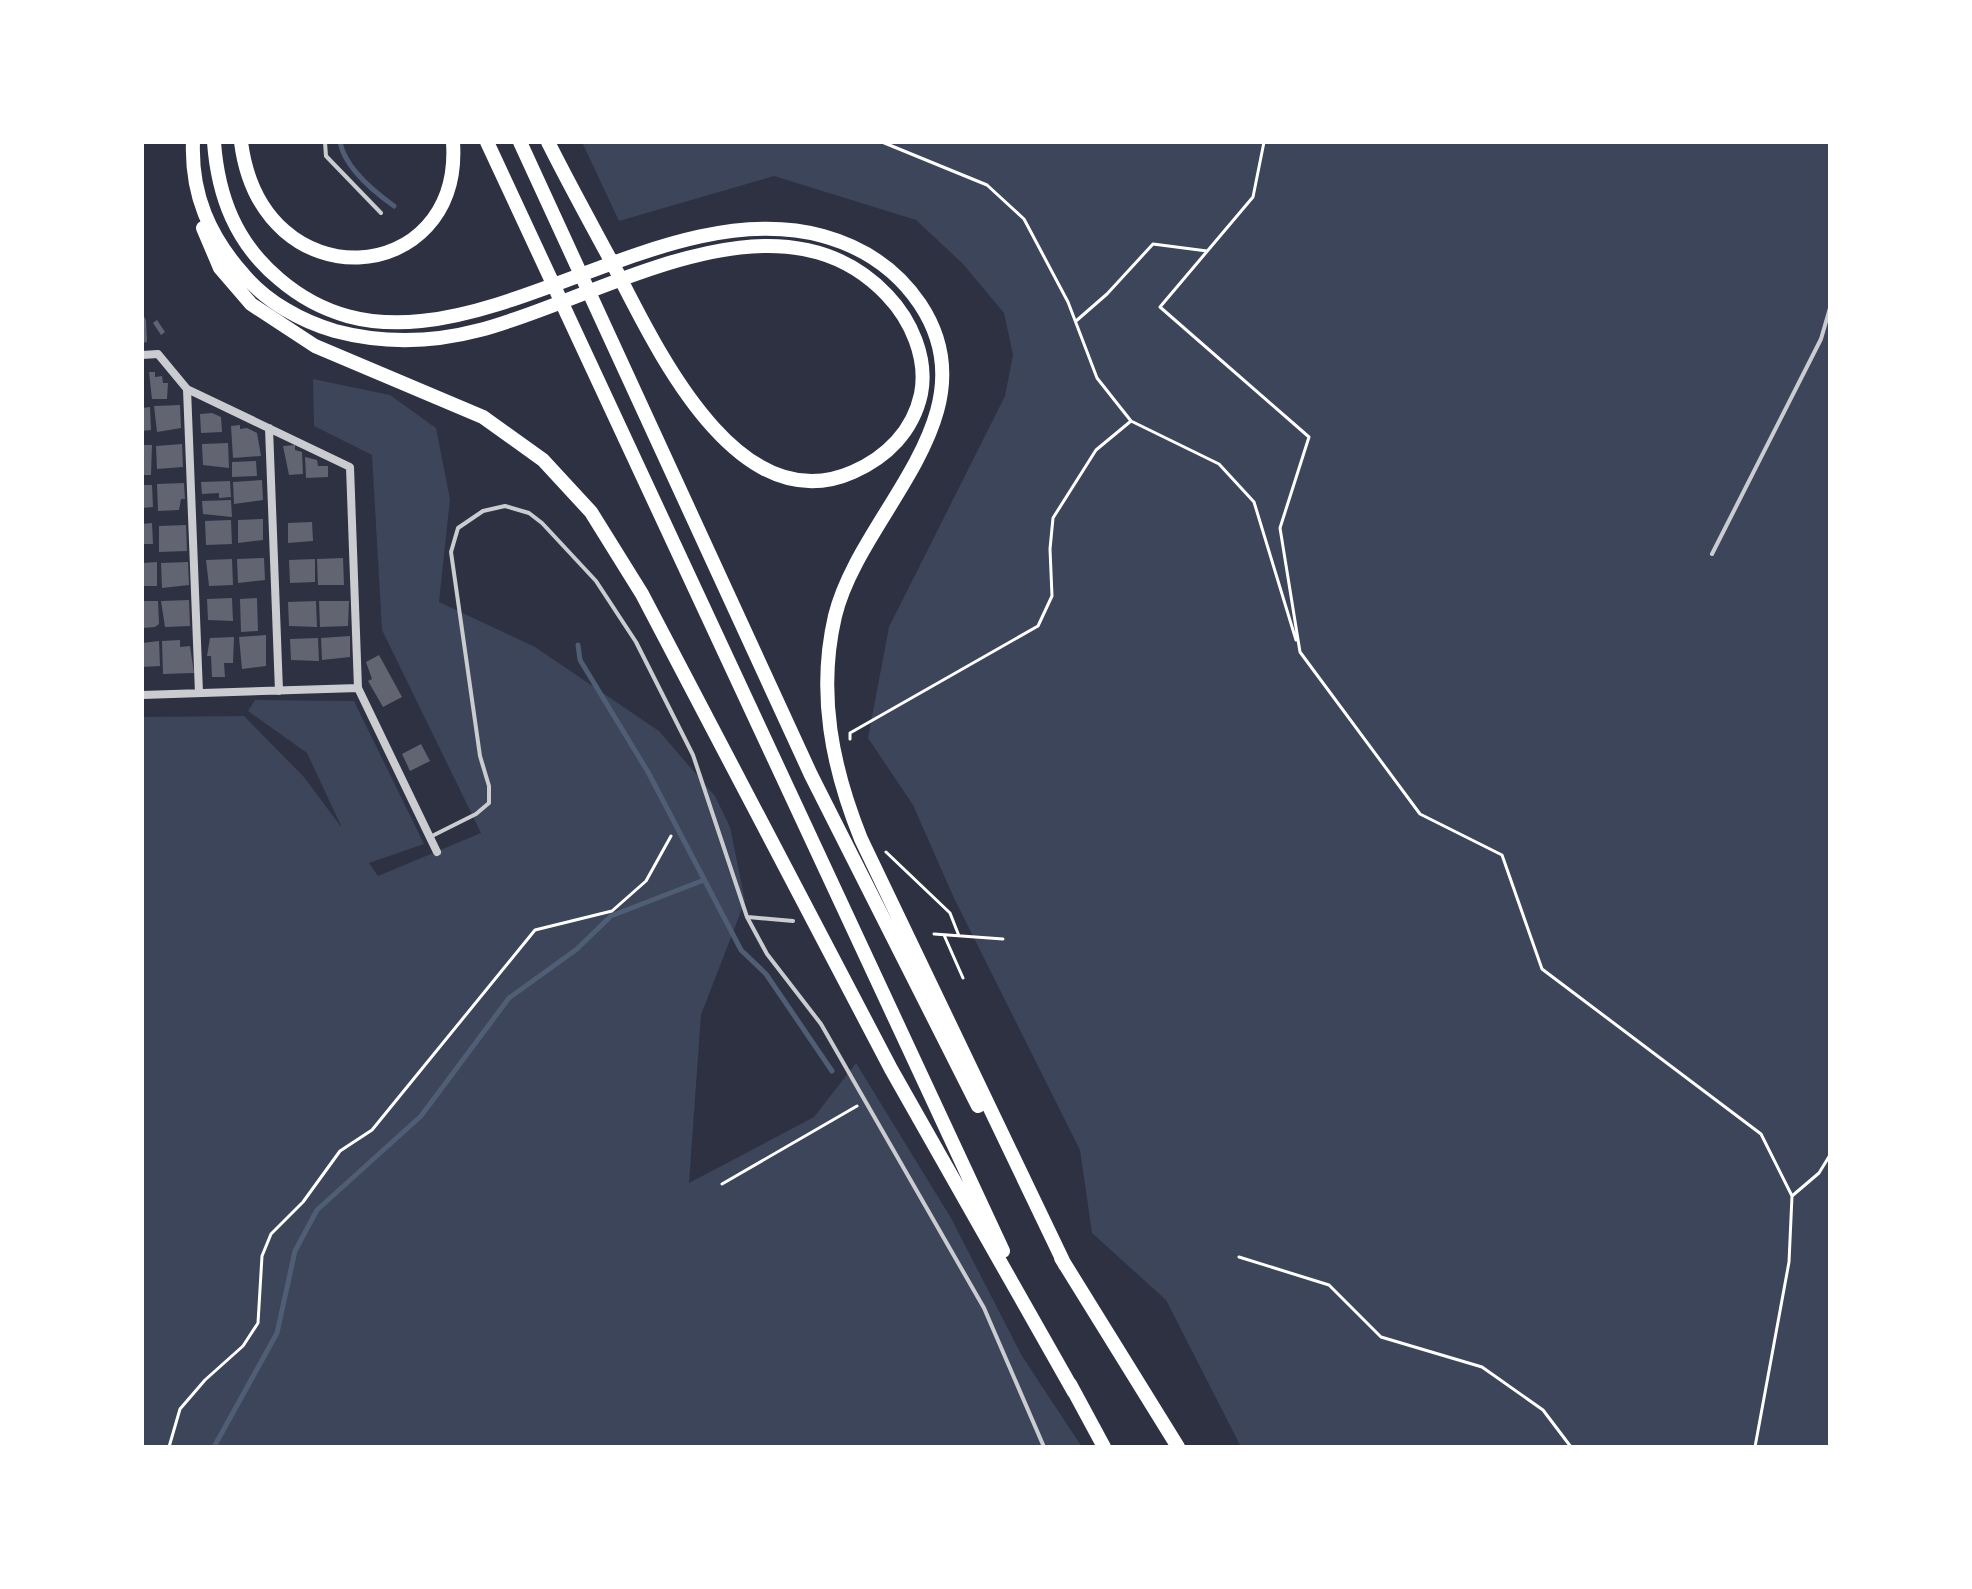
<svg xmlns="http://www.w3.org/2000/svg" width="1972" height="1589" font-family="Ubuntu,sans-serif">
<style>
.green{fill:#3c4559}
.lines{fill:none;stroke-linecap:round;stroke-linejoin:round}
.stream{stroke:#4f5d75;stroke-width:5}
.building{fill:#626471}
.path{stroke:#fff;stroke-width:3}
.service{stroke:#caccd0;stroke-width:4}
.minor{stroke:#caccd0;stroke-width:8}
.motorway{stroke:#fff;stroke-width:14}
</style>
<rect width="100%" height="100%" fill="#2d3142"/>
<path class="green" d="M582 142H1830V1447H1241L1166 1300 1092 1233 1080 1150 953 896 913 805 868 738 889 627 1005 396 1013 355 1004 313 963 264 916 220 774 176 619 221Z
M313 379 390 395 436 428 450 499 439 602 535 647 659 731 715 796 730 827 745 901 701 1015 689 1183 814 1117 856 1063 951 1218 1022 1356 1082 1447H142V717L244 716 304 777 342 828 307 753 248 711 255 700 354 701 424 844 369 863 378 876 481 833 382 630 372 455 314 426Z"/>
<g class="lines">
<path class="stream" d="M340 142C345 168 373 191 394 206
M578 645 580 660 648 772 741 950 766 974 832 1071
M214 1447 277 1333 295 1251 317 1210 421 1116 509 998 577 949 611 916 704 880"/>
</g>
<path class="building" d="M142 313 146 320 147 342 142 343Z
M157 320 165 332 161 335 153 323Z
M149 372H155V377L162 376 163 383H168L167 399H152Z
M180 405 181 428 157 432 154 406Z
M150 407 151 430 142 431V408Z
M212 413 221 417 222 432 201 433 200 414Z
M240 425V429L247 428 257 433 261 456 233 458 231 426Z
M228 443 229 468 203 465 202 444Z
M182 444 183 467 157 469 156 446Z
M142 445H152L151 475H142Z
M295 445V450L302 452 303 474 289 475 283 446Z
M305 457 317 460 318 466H328V477L306 478Z
M256 461 257 476 232 477V462Z
M262 480 263 500 234 504 233 482Z
M230 481 231 497 219 498V493L202 494 201 482Z
M184 483 185 499H181L179 510 158 511 157 484Z
M142 485H152L153 507 142 508Z
M231 500 232 517 203 514 202 501Z
M263 519V540L238 543V520Z
M231 520 232 544 206 545 205 521Z
M312 522 313 541 288 543V523Z
M152 523 153 544H142V524Z
M186 525 187 551 159 552V526Z
M264 558 265 580 238 583 237 559Z
M343 558 344 585H318L317 559Z
M232 559 233 585 209 586 206 560Z
M315 559V582L290 583 289 560Z
M157 562V586H142V563Z
M188 562 189 585 162 588 161 563Z
M232 598 233 621 208 620 207 599Z
M257 598 258 631 241 632 240 599Z
M189 600 190 626 165 627 161 601Z
M142 601H158L159 624 155 627 142 628Z
M316 601 317 627 289 626 288 602Z
M319 601H349L348 626 320 627Z
M266 635V666L242 669 239 637Z
M350 636V657L322 660 321 638Z
M234 637 233 663H224L225 677H212L211 656H207L210 638Z
M318 638 319 661 291 660 290 639Z
M180 640V647L190 646 194 673 163 674 162 641Z
M159 641 160 666 142 667V643Z
M379 655 402 697 383 707 368 681 372 679 366 662Z
M421 744 430 761 410 771 402 754Z"/>
<g class="lines">
<path class="path" d="M882 142 987 185 1024 219 1068 302 1097 378 1131 421 1219 464 1254 502 1296 640
M1264 142 1253 197 1160 307 1309 437 1280 528 1300 652 1420 814 1502 855 1542 969 1761 1134 1792 1196 1789 1262 1755 1447
M1076 321 1107 294 1153 244 1207 251
M850 739V733L1038 626 1052 596 1050 549 1053 518 1096 450 1131 421
M886 852 950 913 959 936
M934 934 1003 939
M944 935 963 978
M722 1184 857 1106
M1792 1196 1819 1173 1830 1155
M1239 1257 1329 1285 1381 1337 1482 1367 1543 1410 1571 1447
M169 1447 180 1409 205 1380 243 1346 258 1323 262 1256 271 1234 303 1202 340 1151 372 1130 535 930 612 911 646 881 671 836"/>
<path class="service" d="M325 142 326 156 381 213
M1712 554 1821 339 1830 308
M430 837 476 814 489 803V786L480 756 451 552 458 528 483 511 505 506 529 513 542 523 596 581 636 642 693 755 747 917 767 954 821 1024 984 1308 1044 1447
M748 917 793 921"/>
<path class="minor" d="M142 355 158 354 187 389 350 467 358 688 437 852
M187 389 199 693
M269 428 279 691
M142 695 358 688"/>
<path class="motorway" d="M193 142C191 194 209 236 244 275 267 302 301 321 335 331 384 344 431 343 480 330 600 299 778 180 887 295 911 320 928 358 921 394 913 431 887 457 853 472 738 523 657 349 617 272 594 229 570 186 548 142
M214 142C218 197 236 243 279 279 437 414 640 186 823 236 863 247 897 270 920 304 995 416 860 513 835 616 817 693 832 767 861 839L1065 1265
M241 142C262 304 463 288 453 142
M487 142 1003 1251
M520 142 811 775 978 1106
M203 228 220 268 251 304 315 346 483 417 543 460 591 512 642 594 891 1069 1074 1392
M1061 1258 1178 1447
M1070 1384 1104 1447"/>
</g>
<rect width="1972" height="1589" fill="none" stroke="#ffffff" stroke-width="288"/>
</svg>
